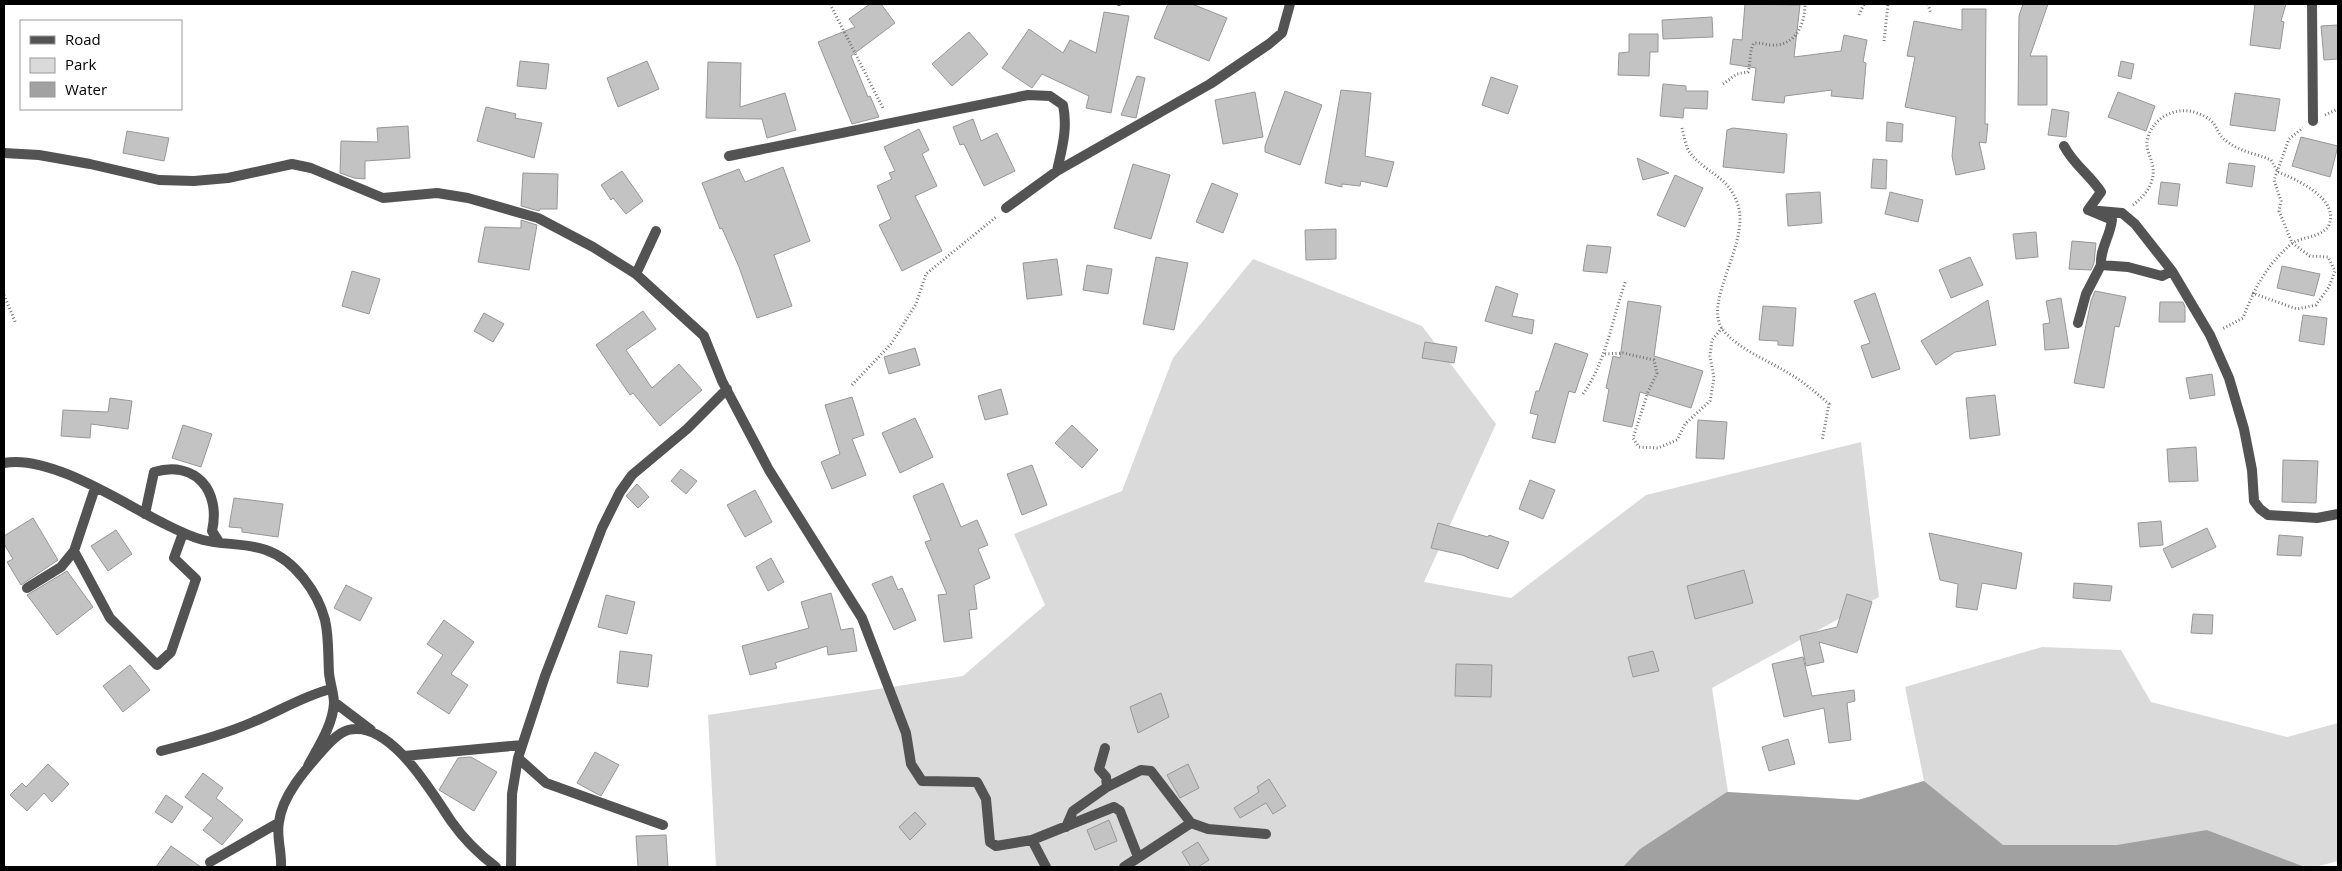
<svg xmlns="http://www.w3.org/2000/svg" width="2342" height="871" font-family="'Open Sans',sans-serif">
<style>
.green{fill:#dadada}
.water{fill:#a1a1a1}
.building{fill:#c3c3c3;stroke:#979797}
.lines{fill:none;stroke-linecap:round;stroke-linejoin:round}
.path{stroke:#757575;stroke-width:3;stroke-dasharray:1 2.5;stroke-linecap:butt}
.street{stroke:#535353;stroke-width:10}
</style>
<rect width="100%" height="100%" fill="#fff"/>
<path class="green" d="M1253 259 1422 326 1496 424 1424 582 1511 598 1646 495 1861 442 1879 597 1712 688 1728 792 1858 800 1924 781 1905 687 2042 647 2121 650 2151 702 2287 737 2338 723V861L2315 867H2305L2207 830 2184 867H716L708 715 963 676 1045 605 1014 534 1122 491 1173 358Z"/>
<path class="water" d="M1924 781 2003 845H2117L2207 830 2305 867H1623L1640 849 1727 792 1858 800Z"/>
<path class="building" d="M870 4H881L895 23 851 56 868 97 870 96 879 117 852 124 818 42 855 27 849 19Z
M1168 4H1192L1227 18 1209 61 1154 38Z
M1745 4 1800 5 1794 57 1841 51 1844 35 1867 40 1863 62 1866 63 1863 99 1831 96 1832 90 1785 96 1784 103 1752 100 1756 68 1730 64 1733 39 1742 40Z
M2023 4H2048L2030 56H2047V105H2018L2019 16Z
M2255 4H2286L2281 21 2284 22 2280 49 2250 45Z
M1962 9H1986L1985 124H1988L1986 143 1979 142 1985 169 1956 175 1952 156 1956 117 1905 107 1915 57 1907 56 1914 21 1962 30Z
M1104 12 1129 16 1111 113 1086 108 1089 96 1042 74 1032 88 1002 68 1029 29 1063 53 1070 40 1096 53Z
M1712 17 1713 37 1663 39 1662 20Z
M2338 25V59L2324 60 2321 26Z
M969 32 988 54 952 86 932 64Z
M1629 34H1658V52H1650L1649 76 1618 75 1619 53 1629 52Z
M520 61 549 64 546 89 517 86Z
M647 61 659 89 618 107 607 78Z
M2121 61 2134 64 2131 79 2118 76Z
M708 62 741 63 740 107 785 93 796 130 767 138 762 119 706 118Z
M1137 76 1145 78 1136 118 1121 115Z
M1491 77 1518 86 1508 114 1482 105Z
M1663 84 1686 86V91H1708L1707 109 1684 108 1683 118 1660 116Z
M1341 90 1371 93 1365 156 1394 162 1387 187 1361 181 1360 186 1342 184V187L1325 183Z
M1285 91 1322 105 1300 165 1265 152V146Z
M1255 92 1263 137 1223 144 1215 100Z
M2118 92 2155 106 2146 131 2108 117Z
M2235 93 2280 99 2275 131 2230 125Z
M486 107 516 114 515 118 542 123 534 158 477 141Z
M2052 109 2069 112 2066 137 2048 135Z
M973 119 981 141 997 133 1015 171 984 186 964 144 960 145 953 127Z
M1887 122 1903 124 1902 142 1886 141Z
M408 126 410 158 365 161V179L354 178 340 173 341 141 378 142 377 128Z
M1733 128 1787 134 1784 173 1723 167 1727 130Z
M919 129 929 150 922 154 937 186 915 196 942 251 902 271 879 225 891 219 877 186 892 179 889 173 895 171 884 147Z
M127 131 169 138 164 161 123 153Z
M2301 137 2338 146 2330 177 2292 166Z
M1637 158 1669 173 1643 180Z
M1873 159 1887 160 1886 189 1871 188Z
M2229 163 2255 166 2252 187 2226 183Z
M1133 164 1170 175 1151 239 1114 228Z
M783 167 810 241 774 255 792 306 757 318 739 267 722 228 720 229 702 183 739 169 745 182Z
M622 171 643 201 626 214 613 198 611 200 601 185Z
M523 173 558 174 557 209H540L539 211 521 206Z
M1675 175 1703 188 1685 227 1657 215Z
M2161 182 2180 184 2177 206 2158 204Z
M1212 183 1238 194 1223 233 1196 222Z
M1820 192 1822 223 1788 226 1786 194Z
M1890 192 1923 200 1918 222 1885 214Z
M521 220 537 225 529 270 478 262 485 227 521 228Z
M1336 229V259L1306 260 1305 230Z
M2036 232 2038 257 2016 259 2013 234Z
M2072 241 2096 243 2094 263 2091 270 2069 269Z
M1587 245 1611 247 1607 273 1583 271Z
M1156 257 1188 263 1174 330 1143 324Z
M1970 257 1983 285 1951 298 1939 270Z
M1057 259 1062 295 1027 299 1023 263Z
M1087 265 1112 269 1108 294 1083 290Z
M2282 266 2320 274 2314 296 2277 288Z
M352 271 380 279 369 314 342 306Z
M1496 286 1518 294 1512 316 1534 320 1532 334 1485 321Z
M2095 291 2126 297 2119 327 2115 326 2104 388 2074 383 2091 301Z
M1875 293 1900 369 1872 378 1861 346 1870 343 1854 301Z
M2061 298 2069 348 2045 350 2043 324 2050 323 2046 301Z
M1988 300 1996 345 1955 352 1936 365 1921 341Z
M1628 301 1661 306 1654 356 1703 371 1691 408 1640 392 1632 427 1603 421 1609 389 1606 388 1613 356 1620 358Z
M2160 302H2183L2185 307V322H2159Z
M1763 306 1796 308 1793 346 1778 345V341L1759 340Z
M643 311 656 329 626 350 652 388 679 364 702 390 660 426 633 393 630 395 596 345Z
M484 313 504 324 493 342 474 331Z
M2303 315 2327 318 2324 345 2299 341Z
M1425 342 1457 347 1454 363 1422 358Z
M1555 343 1588 354 1575 393 1569 391 1555 443 1532 438 1538 415 1530 413 1536 391H1539Z
M915 348 920 365 889 374 884 357Z
M2212 374 2215 395 2190 399 2186 378Z
M1001 389 1008 414 985 420 978 396Z
M1995 395 2000 435 1970 439 1966 398Z
M852 397 864 435 852 439 866 475 832 489 821 462 840 454 825 405Z
M110 398 132 401 128 429 91 424 90 438 61 436 63 410 108 412Z
M915 418 933 457 900 473 882 433Z
M1698 420 1727 422 1724 459 1696 458Z
M183 425 212 434 201 467 172 458Z
M1072 425 1098 450 1082 468 1055 443Z
M2196 447 2198 481 2169 482 2167 449Z
M2283 460 2318 461 2316 503 2282 502Z
M1032 465 1047 505 1022 515 1007 474Z
M681 469 697 481 686 494 671 481Z
M1530 480 1555 490 1543 519 1519 509Z
M943 483 961 527 977 520 988 545 978 549 990 578 974 585 977 609 969 610 972 638 944 642 938 595 947 594 925 542 931 540 913 496Z
M637 484 649 497 638 508 626 496Z
M755 490 772 522 745 537 727 505Z
M234 498 283 504 278 537 242 532V528L229 527Z
M33 518 58 560 21 585 7 562 13 559 4 544V536Z
M2161 521 2163 545 2140 547 2138 523Z
M1438 523 1488 537 1489 535 1509 542 1498 569 1462 555 1431 548Z
M2207 528 2216 547 2172 568 2163 549Z
M116 530 132 554 108 571 91 546Z
M1929 533 2022 553 2016 589 1982 583 1977 610 1956 607 1958 584 1940 580Z
M2279 535 2303 537 2301 556 2277 555Z
M771 558 784 582 768 591 756 567Z
M1744 570 1753 603 1695 619 1687 586Z
M67 571 93 607 57 635 27 595Z
M892 576 898 590 902 588 916 620 894 630 872 584Z
M2074 583 2112 586 2110 601 2073 598Z
M346 585 372 598 360 621 334 608Z
M831 593 841 630 853 628 857 651 828 655 827 646 775 663 777 668 750 675 742 646 809 628 801 602Z
M1847 594 1872 602 1857 653 1819 642 1824 662 1806 666 1800 636 1837 627Z
M606 595 635 602 627 634 598 627Z
M2193 614 2213 615 2212 634 2191 633Z
M444 620 474 642 451 674 468 685 449 714 417 693 443 655 427 644Z
M620 651 652 655 648 687 617 683Z
M1653 651 1659 671 1633 677 1628 657Z
M1803 657 1812 696 1854 690 1855 701 1847 703 1851 740 1829 743 1824 708 1784 717 1772 664Z
M1456 664 1492 665 1491 697 1455 696Z
M130 665 150 690 123 712 103 686Z
M1161 693 1169 717 1138 733 1130 707Z
M1788 739 1795 764 1769 771 1762 747Z
M595 752 619 765 601 796 577 783Z
M471 757 497 772 474 811 439 790 458 758Z
M48 764 69 784 52 802 44 793 27 811 10 795 22 783 26 787Z
M1188 764 1199 788 1180 798 1167 775Z
M203 773 223 788 216 798 243 820 222 845 203 830 213 818 185 797Z
M1269 779 1286 806 1273 814 1266 803 1240 818 1234 808 1259 792 1257 787Z
M166 795 183 807 172 823 155 812Z
M915 812 926 824 910 840 899 827Z
M1109 820 1117 841 1095 850 1087 830Z
M666 835 668 867H638L636 836Z
M1198 842 1209 860 1198 867H1191L1182 852Z
M171 846 201 867H156Z"/>
<g class="lines">
<path class="path" d="M830 4 884 110
M1928 4 1931 14
M1119 6V4
M1859 15 1864 4
M1884 41 1888 4
M1723 84 1737 74 1748 72C1751 63 1749 50 1754 43 1760 43 1765 44 1770 45 1795 47 1805 25 1805 4
M2325 115 2338 109
M1682 128C1684 136 1686 148 1690 153 1707 174 1729 176 1738 205 1750 244 1702 302 1723 330 1739 350 1768 360 1790 374 1804 382 1816 393 1829 404L1822 441
M2133 205C2146 195 2157 181 2152 163 2150 156 2146 148 2147 141 2151 118 2177 105 2197 113 2222 122 2212 132 2229 143 2241 152 2258 154 2271 160L2278 172C2295 179 2342 199 2328 227 2318 239 2300 236 2290 245 2266 266 2254 289 2243 318L2222 329
M2252 293 2297 309 2316 305 2329 287 2335 271 2328 257 2310 256 2292 243 2279 211 2281 201 2274 180 2289 139 2303 128
M4 295 16 324
M1605 354 1623 353 1654 360 1657 373 1648 392 1633 438 1639 447 1658 448 1677 440 1685 424 1710 401 1714 378 1710 356 1712 340 1722 328
M852 385 891 344 916 304 926 274 996 217
M1583 394C1607 360 1612 319 1626 280"/>
<path class="street" d="M2312 4 2313 121
M2064 146C2074 165 2090 175 2101 192L2088 210 2112 220C2110 237 2100 248 2101 265
M4 153 39 155 90 164 159 180 194 181 228 178 292 164 311 168 383 198 437 193 468 198 538 218 593 247 636 274 704 336 722 381 769 470 862 618 906 733 911 764 922 781 977 782 986 799 990 842 996 846 1032 840 1114 807 1120 811 1138 857
M729 156 1028 95 1050 96 1063 105C1068 128 1062 148 1057 171
M1006 208 1057 171 1210 84 1269 44 1282 33 1290 4
M2088 210 2122 213 2135 224 2172 271 2210 335 2229 378 2244 429 2252 470 2254 501 2260 509 2268 515 2317 518 2338 514
M636 274 656 231
M2078 323 2086 294 2101 265 2128 267 2162 276 2172 271
M4 463C49 454 121 502 161 522 175 529 188 536 203 540 223 545 247 543 266 550 295 560 318 593 325 620 329 637 328 656 329 673 330 683 334 694 334 703 333 725 318 747 308 766
M145 514 154 472C196 460 221 491 212 531L219 542
M74 551 110 618 157 665 171 652 196 579 174 558 183 533
M27 588 61 567 74 551 95 488
M334 702 371 730
M1105 748 1099 769 1106 777 1107 787
M161 751C193 743 223 735 253 722 280 711 303 696 331 689
M404 756 522 745
M518 758 546 783 663 825
M1066 827 1073 811 1107 787 1141 770 1151 771 1191 823 1208 829 1266 834
M1032 840 1046 867
M210 862 278 823
M281 867C282 852 276 836 279 822 282 796 305 770 322 751 329 743 338 733 348 730 390 719 432 793 451 821 463 838 480 855 496 867
M511 867 512 794 518 758 545 676 602 528 620 492 632 475 687 429 727 389
M1124 867 1191 823"/>
</g>
<rect width="2342" height="871" fill="none" stroke="#000000" stroke-width="10"/>
<rect x="20" y="20" width="162" height="90" fill="#ffffff" stroke="#999999"/>
<rect x="30" y="36" width="25" height="8" fill="#535353" stroke="#999999"/>
<text x="65" y="45" font-size="15" fill="#000000">Road</text>
<rect x="30" y="58" width="25" height="15" fill="#dadada" stroke="#999999"/>
<text x="65" y="70" font-size="15" fill="#000000">Park</text>
<rect x="30" y="82" width="25" height="15" fill="#a1a1a1" stroke="#999999"/>
<text x="65" y="95" font-size="15" fill="#000000">Water</text>
</svg>
